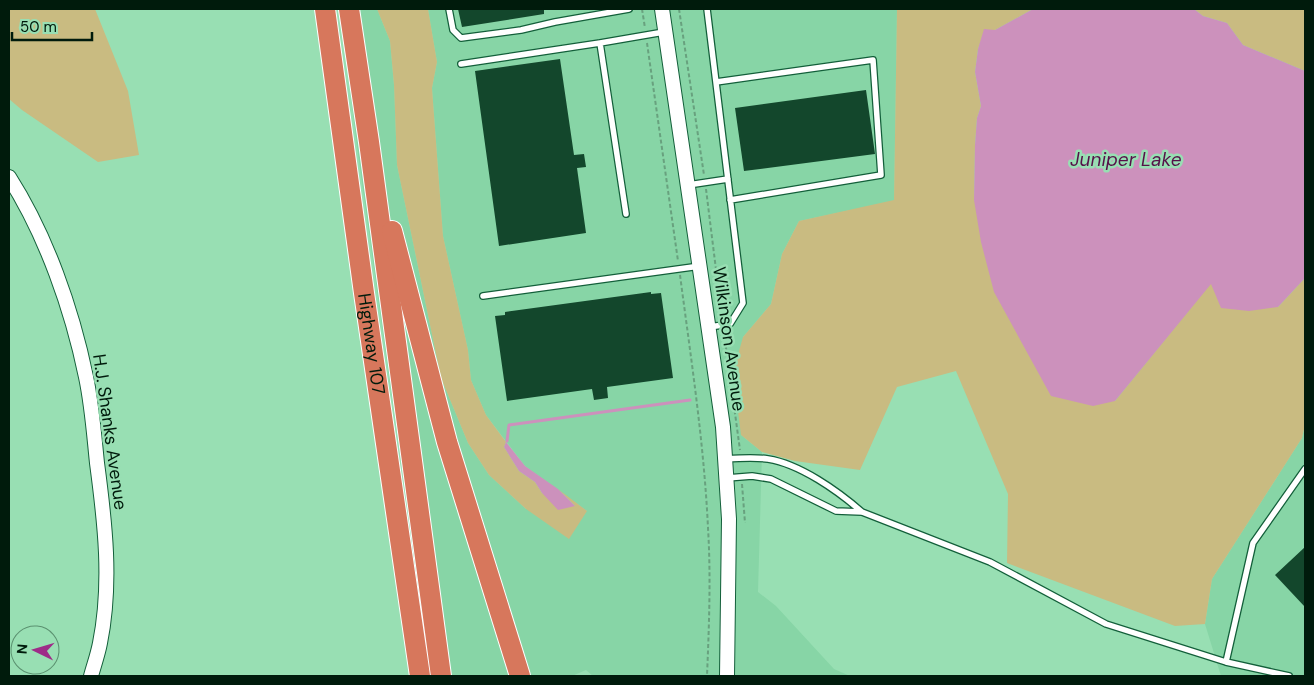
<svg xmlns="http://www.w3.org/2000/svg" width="1314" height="685" font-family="'DM Sans',sans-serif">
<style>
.built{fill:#87d5a6}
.green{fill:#c9bb81}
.water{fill:#cc91bc}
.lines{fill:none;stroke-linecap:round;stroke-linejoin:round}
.stream{stroke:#cc91bc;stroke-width:3}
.building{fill:#13472c}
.service-casing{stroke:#135f3a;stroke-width:8}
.tertiary-casing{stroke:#135f3a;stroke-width:16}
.motorway-casing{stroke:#fff;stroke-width:22}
.path{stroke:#68a17e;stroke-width:2;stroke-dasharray:4 2.5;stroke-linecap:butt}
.service{stroke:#fff;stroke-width:5.5}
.tertiary{stroke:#fff;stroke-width:14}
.motorway{stroke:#d7775c;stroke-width:20}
.labels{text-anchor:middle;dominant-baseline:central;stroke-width:5;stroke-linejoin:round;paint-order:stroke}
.street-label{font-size:18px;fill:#001b0c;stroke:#98dfb3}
.water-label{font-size:19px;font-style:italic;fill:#561149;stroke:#98dfb3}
</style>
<rect width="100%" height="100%" fill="#98dfb3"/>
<path class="built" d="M340 9H377L390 41 394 85 397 165 441 378 468 443 489 475 526 509 587 511 525 466 486 415 471 380 468 350 443 236 432 88 437 62 428 9H897L894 201 799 221 782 254 771 304 743 337 741 435 762 452 758 592 776 606 834 669 850 676H593L586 670 572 676H422L412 541 358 154Z
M1305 425V676H1221L1205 624 1212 579 1302 438Z"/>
<path class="green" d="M9 9H95L128 91 139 155 98 162 22 110 9 99Z
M377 9H428L437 62 432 88 443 236 468 350 471 380 486 415 506 442 504 447 519 471 535 482 542 493 575 506 558 489 587 511 569 539 526 509 489 475 468 443 441 378 397 165 394 85 390 41Z
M897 9H1033L995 30H985L978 49 975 72 981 106 977 118 975 145 974 200 1115 401 1211 283 1278 307 1305 278V425L1302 438 1212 579 1205 624 1175 626 1007 563 1008 494 956 371 897 387 860 470 795 461 762 452 741 435 733 372 743 337 771 304 782 254 799 221 894 200Z
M1194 9H1305V71L1243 45 1227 23 1203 16Z"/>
<path class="water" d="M1033 9H1194L1203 16 1227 23 1243 45 1305 71V278L1278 307 1249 311 1221 308 1211 284 1115 401 1093 406 1051 396 994 292 981 242 974 200 975 145 977 118 981 106 975 72 978 49 984 29 995 30Z
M506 442 525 466 558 489 575 506 558 510 542 493 535 482 519 471 504 447Z"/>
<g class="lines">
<path class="stream" d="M507 441 509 425 690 400"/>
</g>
<path class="building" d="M458 9H544V14L462 27Z
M560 59 574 155 584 154 586 167 577 168 586 233 499 246 475 71Z
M866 90 875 154 744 171 735 108Z
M651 292V294L661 293 673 378 607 387 608 398 594 400 592 389 507 401 495 316 505 315V312Z
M1305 547V607L1275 575Z"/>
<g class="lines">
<g class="service-casing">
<path id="service" d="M449 9 453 30 461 38 521 30 555 22 629 9
M707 9 743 303 730 324 709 327
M600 43 626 214
M461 64 600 43 664 32
M716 82 873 60 881 175 730 200
M688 185 728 179
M483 296 700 266
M725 459C740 458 754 457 768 459 800 464 838 491 862 512
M727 478 752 476 771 479 836 511 862 512 990 562 1106 624 1226 662
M1289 676 1226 662 1253 543 1305 469"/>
</g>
<g class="tertiary-casing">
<path id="tertiary" d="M662 9 723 427 729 519 727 676
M9 177C46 235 72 309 86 377 92 405 94 434 97 463 105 523 112 583 100 643 98 654 94 665 91 676"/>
</g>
<g class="motorway-casing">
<g id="motorway">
<path id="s1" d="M325 9 364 293 420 676"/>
<path d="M349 9 369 142 441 676"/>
<path d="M392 231 447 442 520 676"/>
</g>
</g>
<path class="path" d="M642 9 645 28
M679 9 704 175
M647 43 678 261
M706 189 722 318
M680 275C691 359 704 443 708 528 711 577 709 627 707 676
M724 333 740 450
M742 484 745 523"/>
<use href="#service" class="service"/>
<use href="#tertiary" class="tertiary"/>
<use href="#motorway" class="motorway"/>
</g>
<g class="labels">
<g class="street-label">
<text transform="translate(729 339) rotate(82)">Wilkinson Avenue</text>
<text stroke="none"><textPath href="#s1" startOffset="338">Highway 107</textPath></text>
<text transform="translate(110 432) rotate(82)">H.J. Shanks Avenue</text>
</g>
<g class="water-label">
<text x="1126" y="159">Juniper Lake</text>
</g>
</g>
<rect width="1314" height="685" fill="none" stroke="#001b0c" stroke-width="20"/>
<g transform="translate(35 650) rotate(275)"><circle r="24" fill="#98dfb3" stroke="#5b9170"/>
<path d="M0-4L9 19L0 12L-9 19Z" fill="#9e2c88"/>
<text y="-8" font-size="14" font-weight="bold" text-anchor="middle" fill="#001b0c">N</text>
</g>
<path d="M12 32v8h80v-8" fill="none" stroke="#001b0c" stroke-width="2.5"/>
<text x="20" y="32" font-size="15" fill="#001b0c" stroke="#98dfb3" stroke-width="4" paint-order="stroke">50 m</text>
</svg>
